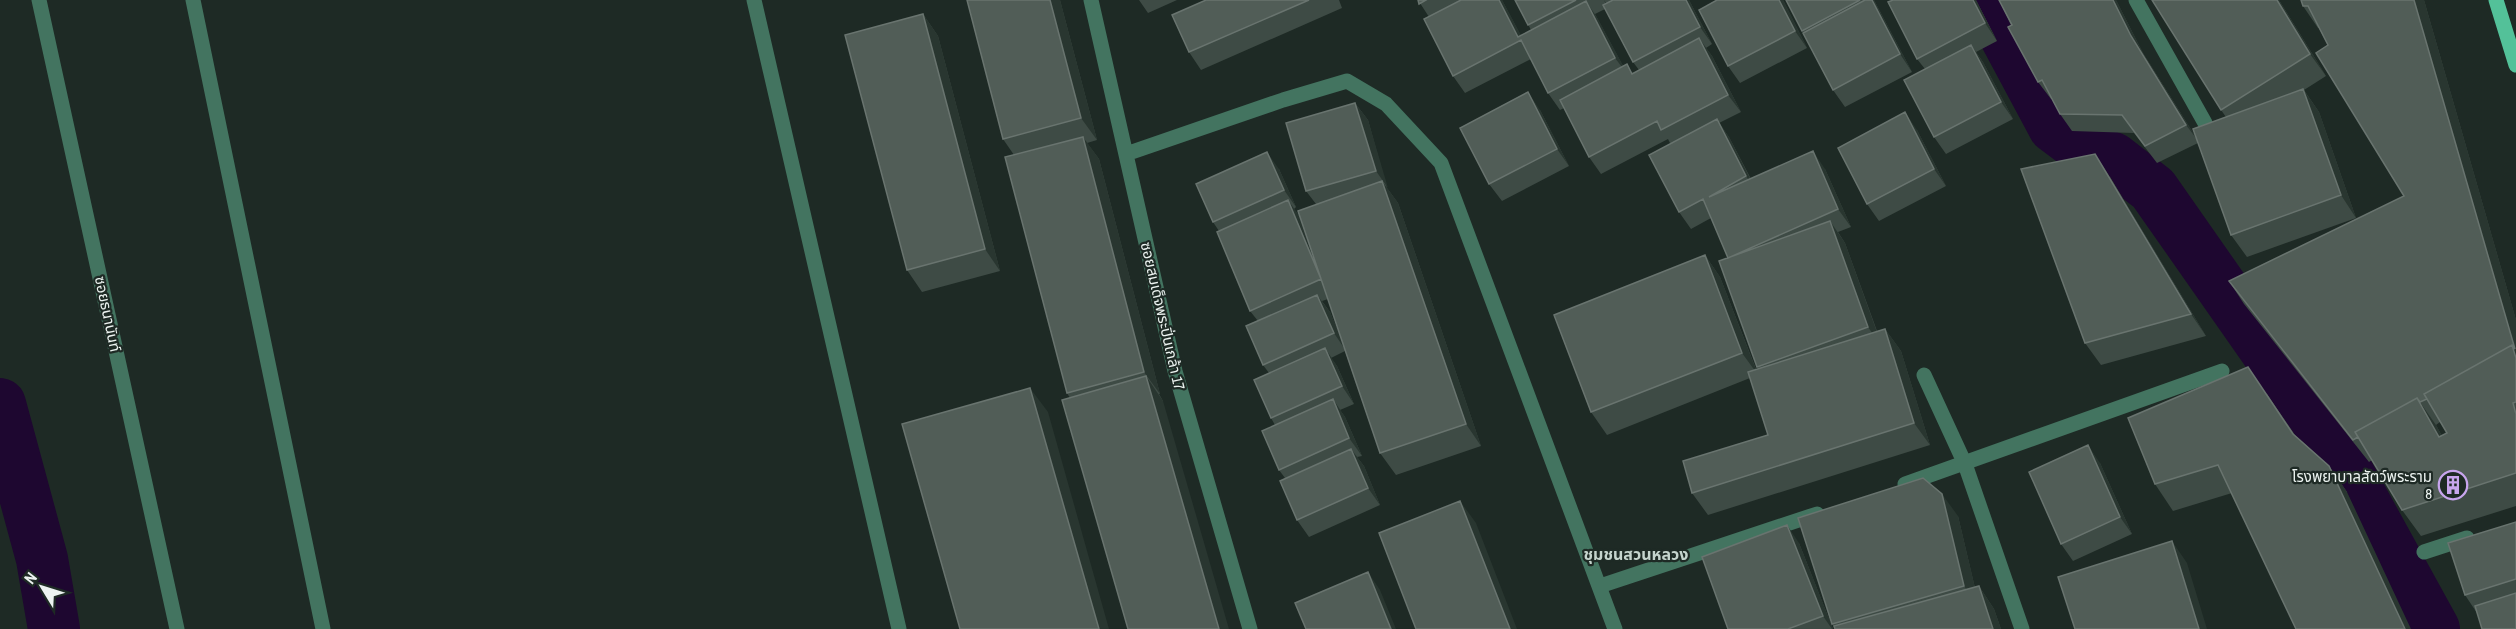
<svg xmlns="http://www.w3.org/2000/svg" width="2516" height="629" font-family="'Archivo Narrow','Noto Sans Thai',sans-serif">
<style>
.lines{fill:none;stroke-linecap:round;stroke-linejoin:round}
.canal{stroke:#1e0730;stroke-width:52}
.lane{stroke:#437460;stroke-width:15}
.street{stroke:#437460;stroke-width:15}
.primary{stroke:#53c199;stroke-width:15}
.wall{fill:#3e4b45;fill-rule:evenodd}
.shaded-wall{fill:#293630}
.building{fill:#515d57;stroke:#69746f;stroke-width:1.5}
.labels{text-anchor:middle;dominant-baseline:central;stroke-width:4.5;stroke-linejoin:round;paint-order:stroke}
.street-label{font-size:15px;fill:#ecf3f0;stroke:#1e2a25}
.poi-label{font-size:15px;fill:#ecf3f0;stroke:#1e2a25;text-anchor:end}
.neighbourhood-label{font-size:16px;font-weight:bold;fill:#c5d4cd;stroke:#1e2a25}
</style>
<rect width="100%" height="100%" fill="#1e2a25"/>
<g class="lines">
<path class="canal" d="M1986 0 2054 127 2078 145 2113 158 2153 189 2335 449 2434 629
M0 404 42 559 54 629"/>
<path class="lane" d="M2136 0 2205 123
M2424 552 2467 538"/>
<path class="street" d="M39 0 177 629
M193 0 323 629
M754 0 899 629
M1091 0 1175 371 1250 629
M1126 154 1283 100 1347 81 1386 104 1441 163 1615 629
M1924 375 1965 464 2022 629
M1905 484 2222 371
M1600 586 1817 514"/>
<path class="primary" d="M2496 0 2516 65"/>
</g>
<path class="wall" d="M1060 0 1097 140 1087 143 1099 159 1160 394H1159L1163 401 1070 398 1067 393 1014 155 1003 139Z
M1139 0H1177L1148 13Z
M1206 0H1339L1342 8 1201 70 1189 52Z
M1418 0H1502L1521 36 1531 30 1515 0H1604L1606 4V3L1604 0H1689L1712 44 1706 48 1712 56 1741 112 1719 123 1729 137 1751 179 1825 169 1851 227 1838 232 1845 243 1877 331 1885 329 1901 351 1930 445 1708 515 1692 493 1768 435 1750 378 1607 435 1591 412 1705 255 1720 277 1756 369H1758L1728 258 1711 218 1691 229 1679 212 1670 143 1668 139 1601 174 1589 157 1564 108 1560 110 1548 93 1531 59 1465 93 1453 76 1429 17ZM1605 9 1633 62 1639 70 1633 73 1623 66 1595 14Z
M1717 0H1783L1807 48 1740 83 1728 66Z
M1786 0H1874L1912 72 1845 107 1833 90Z
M1893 0H1976L1997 41 1976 52 1983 62 2013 119 1946 154 1934 137 1925 69 1917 59Z
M1999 0H2116L2143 53 2197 139 2226 117 2221 110 2279 0 2326 76 2304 90 2319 112 2356 218 2247 257 2231 235 2198 143 2157 163 2134 133 2072 131 2060 114 2052 99H2051L2038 82Z
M2424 0 2516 320V506L2421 536 2402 510 2372 460 2369 462 2244 304 2229 281 2404 196 2319 28H2318L2303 6ZM2440 422 2447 433 2442 436 2436 425Z
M923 14 938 36 1000 271 922 292 907 270Z
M1355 103 1368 120 1387 188 1398 203 1481 446 1396 475 1380 453 1345 351 1331 358 1337 366 1354 404 1340 410 1345 417 1362 456 1357 457 1364 466 1380 505 1309 537 1297 520 1285 478 1279 470 1275 425 1271 418 1269 373 1263 365 1258 321 1250 311 1219 231 1213 222 1279 169 1296 207 1294 209 1300 217 1316 204 1306 191ZM1328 299 1341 339 1330 312 1322 301Z
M1540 110 1569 166 1502 201 1489 184Z
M1917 130 1946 186 1879 221 1867 204Z
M2110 177 2206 336 2101 365 2085 343Z
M2267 394 2295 435 2329 466 2347 492 2232 493 2173 511 2155 484Z
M2100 463 2132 534 2073 561 2061 544Z
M1958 516 1975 588 1979 586 1994 609 2001 629H1835L1832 624Z
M2516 522V629L2477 613 2465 595Z
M1799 543 1833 629H1728Z"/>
<path class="shaded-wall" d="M1050 0H1060L1097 140 1081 118Z
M1499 0H1502L1530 52 1518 37Z
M1686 0H1689L1712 44 1700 27Z
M1779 0H1783L1807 48 1795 31Z
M1872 0H1874L1881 13Z
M1872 0 1882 15 1912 72 1900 54Z
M1973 0H1976L1997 41 1985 23Z
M2113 0H2116L2143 53 2199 142 2186 125 2131 36Z
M2277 0H2279L2326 76 2310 54Z
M2414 0H2424L2516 320V358Z
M1586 1 1598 19 1628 75 1615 58Z
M923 14 938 36 1000 271 985 249Z
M1699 38 1712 56 1741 112 1728 95Z
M1971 45 1983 62 2013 119 2001 102Z
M2303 89 2319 112 2356 218 2341 195Z
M1528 92 1540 110 1569 166 1557 149Z
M1355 103 1368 120 1388 188 1376 171Z
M1905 112 1917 130 1946 186 1934 169Z
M1717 119 1729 137 1758 194 1746 176Z
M1083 137 1099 159 1160 394 1144 372Z
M1813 151 1825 169 1851 227 1838 209Z
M1267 152 1279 169 1296 207 1284 190Z
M2095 154 2110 177 2206 336 2191 314Z
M1382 181 1398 203 1481 446 1466 424Z
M1288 200 1300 217 1322 278Z
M1830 221 1845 243 1883 349 1868 327Z
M1705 255 1720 277 1758 375 1742 353Z
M1317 295 1330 312 1346 351 1334 333Z
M1885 329 1901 351 1930 445 1914 423Z
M1325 348 1337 366 1354 404 1342 386Z
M1146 376 1163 401 1229 629H1219Z
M1030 388 1048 412 1109 629H1099Z
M2417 398 2436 425 2457 464 2439 437Z
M1333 399 1345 417 1362 456 1349 438Z
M2088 445 2100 463 2132 534 2120 517Z
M1351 449 1364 466 1380 505 1368 488Z
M2329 466 2347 492 2411 629H2405Z
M1942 494 1958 516 1980 609 1964 586Z
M1460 501 1476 523 1517 629H1510Z
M1787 525 1799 543 1833 629H1832L1823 616Z
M2172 541 2187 563 2207 629H2199Z
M1368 572 1380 590 1396 629H1391Z
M1979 586 1994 609 2001 629H1993Z"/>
<path class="building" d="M967 0H1050L1081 118 1003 139Z
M1206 0H1309L1189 52 1172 15Z
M1418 0H1426L1419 4Z
M1461 0H1499L1518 37 1586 1 1615 58 1548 93 1521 40 1453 76 1424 19Z
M1515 0H1576L1528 25Z
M1613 0H1686L1700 27 1633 62 1603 5Z
M1717 0H1779L1795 31 1728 66 1699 10Z
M1786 0H1860L1802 31Z
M1865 0H1872L1900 54 1833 90 1803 33Z
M1893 0H1973L1985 23 1917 59 1888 2Z
M1999 0H2113L2131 36 2186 125 2145 146 2122 115 2060 114 2042 80 2038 82 2008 27 2012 25Z
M2152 0H2277L2310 54 2221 110Z
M2301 0H2414L2515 349 2512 345 2424 394 2427 399 2420 402 2417 398 2355 432 2358 437 2353 440 2229 281 2404 196 2316 53 2328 45 2308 6H2303Z
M923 14 985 249 907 270 845 35Z
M1699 38 1728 95 1661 130 1657 121 1589 157 1560 100 1627 64 1632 74Z
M1971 45 2001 102 1934 137 1904 80Z
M2303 89 2341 195 2231 235 2193 129Z
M1528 92 1557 149 1489 184 1460 128Z
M1355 103 1376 171 1306 191 1286 123Z
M1905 112 1934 169 1867 204 1838 148Z
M1717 119 1746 176 1709 197 1813 151 1838 209 1728 258 1703 199 1679 212 1649 155Z
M1083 137 1144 372 1067 393 1005 157Z
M1267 152 1284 190 1213 222 1196 184Z
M2095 154 2191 314 2085 343 2021 169Z
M1382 181 1466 424 1380 453 1298 211Z
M1288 200 1321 279 1250 311 1217 232Z
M1830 221 1868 327 1757 367 1719 261Z
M1705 255 1742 353 1591 412 1554 315Z
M1317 295 1334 333 1263 365 1246 326Z
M1885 329 1914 423 1692 493 1683 461 1768 435 1748 372Z
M2512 345 2516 358V402L2513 403 2516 414V473L2402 510 2355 432 2417 398 2439 437 2447 433 2424 394Z
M1325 348 1342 386 1271 418 1254 380Z
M2248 367 2293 434 2329 466 2405 629H2296L2218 465 2155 484 2128 418Z
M1146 376 1219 629H1128L1062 400Z
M1030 388 1099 629H960L902 424Z
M1333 399 1349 438 1279 470 1262 431Z
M2088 445 2120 517 2061 544 2029 472Z
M1351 449 1368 488 1297 520 1280 481Z
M1923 478 1942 494 1964 586 1832 624 1798 518Z
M1460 501 1510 629H1416L1379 533Z
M2516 522V579L2465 595 2448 543Z
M1787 525 1823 616 1788 629H1728L1702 557Z
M2172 541 2199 629H2075L2058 577Z
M1368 572 1391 629H1306L1295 603Z
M1979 586 1993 629H1835L1834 626Z
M2516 593V629H2482L2475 606Z"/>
<defs>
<g id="building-ring" transform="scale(1.5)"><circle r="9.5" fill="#1e2a25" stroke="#c8a5ee" stroke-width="1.5"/><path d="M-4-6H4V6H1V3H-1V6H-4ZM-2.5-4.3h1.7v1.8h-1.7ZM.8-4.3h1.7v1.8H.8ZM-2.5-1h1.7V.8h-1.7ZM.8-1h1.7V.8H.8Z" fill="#c8a5ee"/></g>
</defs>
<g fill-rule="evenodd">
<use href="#building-ring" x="2453" y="485"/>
</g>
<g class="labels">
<g class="street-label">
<text transform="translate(108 314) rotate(78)">ซอยธนานันท์</text>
<text transform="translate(1163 316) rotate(77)">ซอยสมเด็จพระปิ่นเกล้า 17</text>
</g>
<g class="poi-label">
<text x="2432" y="476">โรงพยาบาลสัตว์พระราม<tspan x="2432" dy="17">8</tspan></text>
</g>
<g class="neighbourhood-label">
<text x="1636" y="554">ชุมชนสวนหลวง</text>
</g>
</g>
<g transform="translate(42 587) rotate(308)" stroke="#1e2a25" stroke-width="4.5" paint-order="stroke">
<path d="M0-4.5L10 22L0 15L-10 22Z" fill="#ecf3f0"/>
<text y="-9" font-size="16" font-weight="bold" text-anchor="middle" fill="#ecf3f0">N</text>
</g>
</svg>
